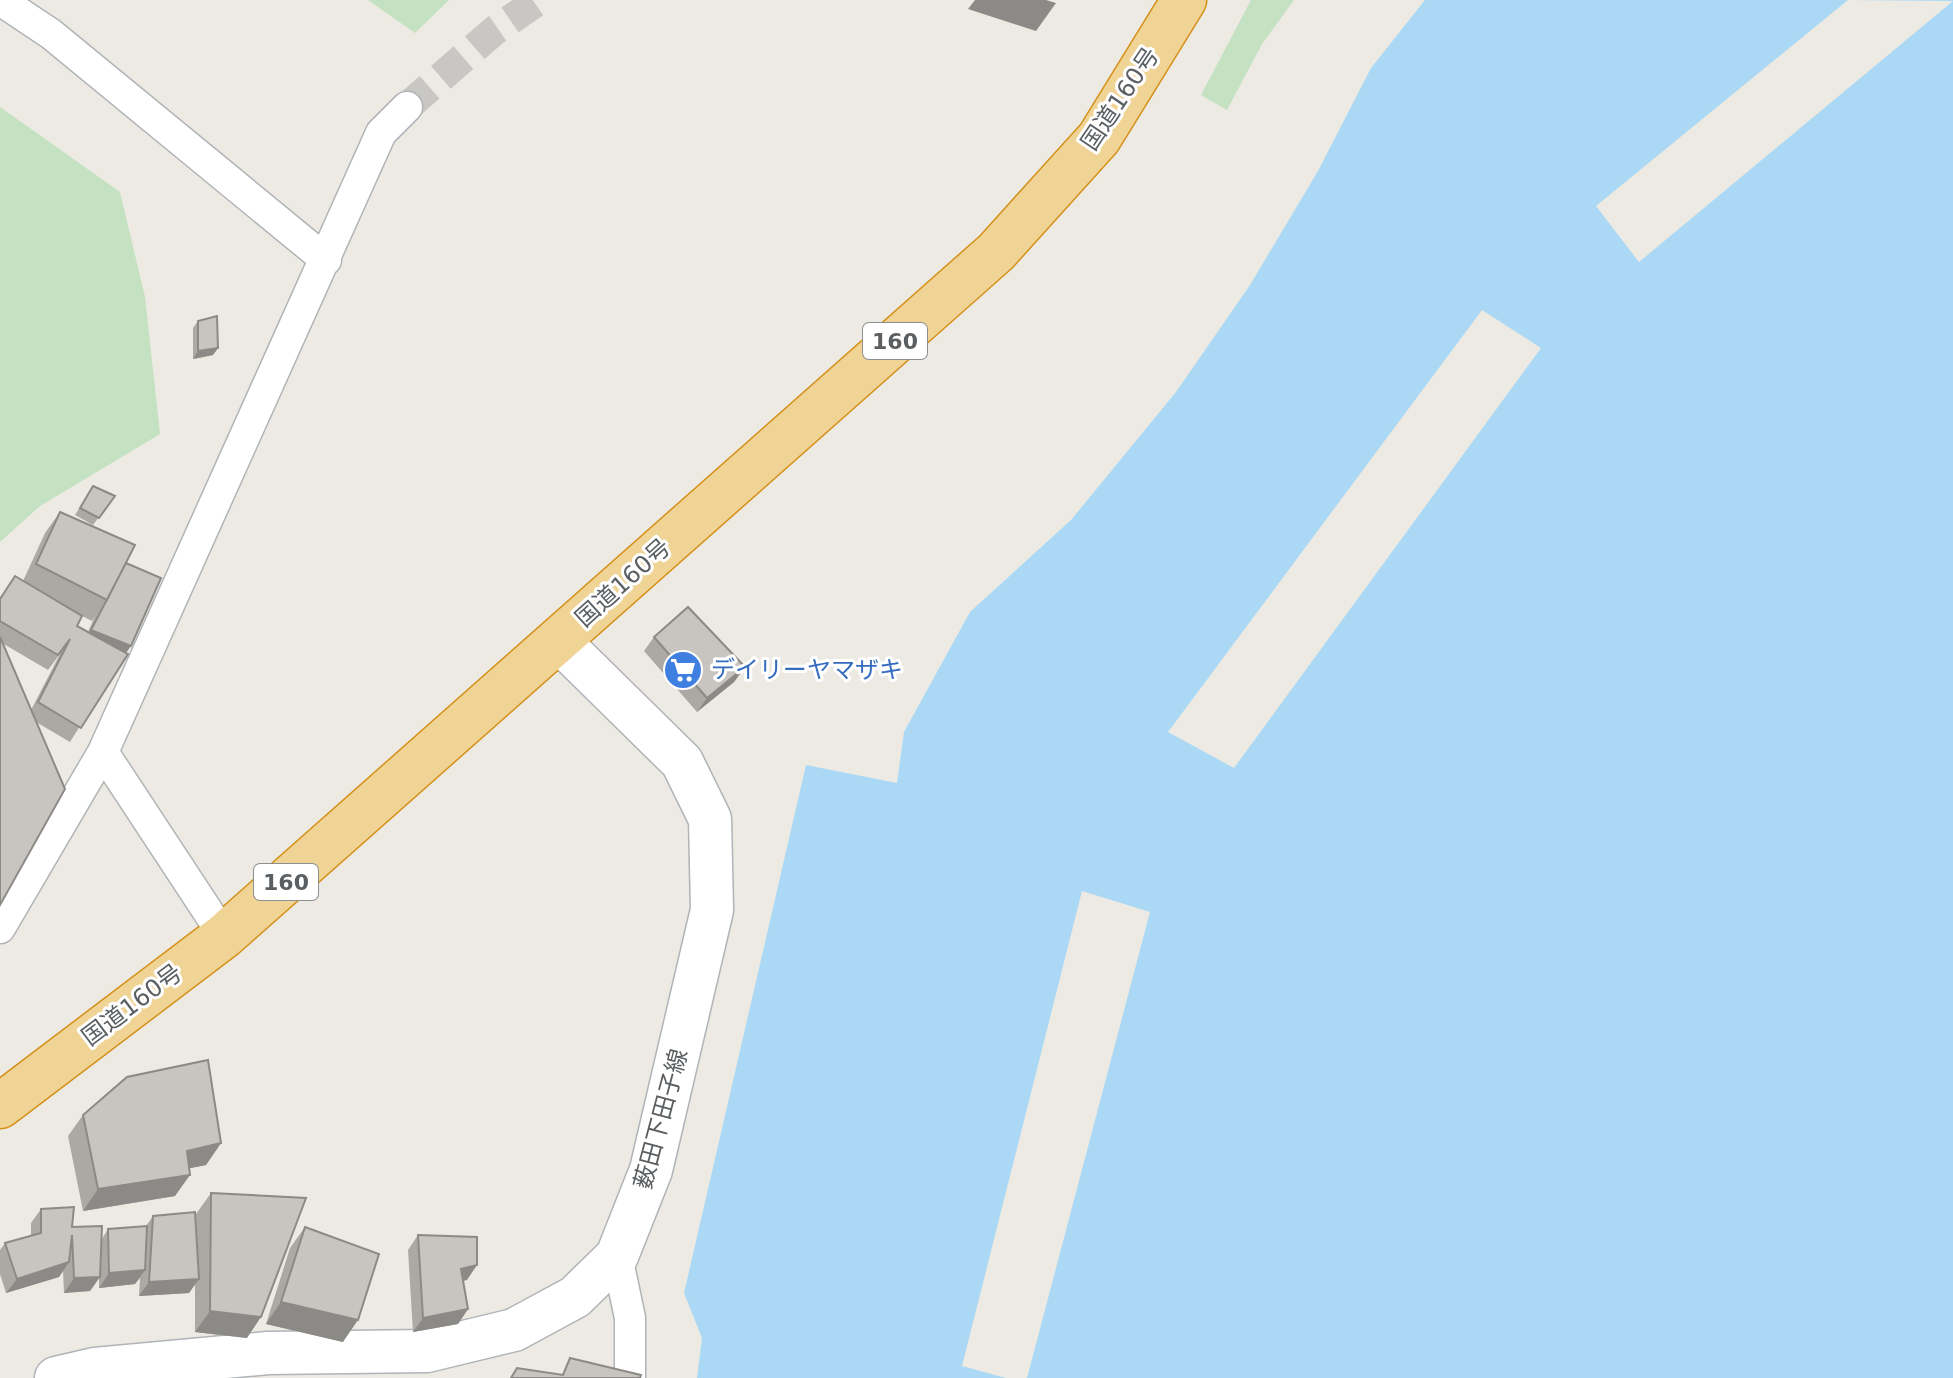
<svg xmlns="http://www.w3.org/2000/svg" width="1953" height="1378" font-family="'DejaVu Sans','Noto Sans JP',sans-serif">
<style>
.green{fill:#c4e1c2}
.water{fill:#abd9f5}
.pier{fill:#eceae3}
.lines{fill:none;stroke-linecap:round;stroke-linejoin:round}
.street-tunnel{stroke:#c8c7c3;stroke-width:30;stroke-dasharray:30 15;stroke-linecap:butt}
.street-casing{stroke:#b1b4b7;stroke-width:33}
.secondary-casing{stroke:#b0b3b7;stroke-width:45}
.highway-casing{stroke:#d5901a;stroke-width:47}
.street{stroke:#fff;stroke-width:30}
.secondary{stroke:#fff;stroke-width:42}
.highway{stroke:#f0d496;stroke-width:44}
.wall{fill:#aca9a5;fill-rule:evenodd}
.shaded-wall{fill:#8c8a86}
.building{fill:#c8c5c0;stroke:#8c8a86;stroke-width:2}
.labels{text-anchor:middle;dominant-baseline:central;stroke-width:6;stroke-linejoin:round;paint-order:stroke}
.shield{fill:#fff;stroke:#8c8f91;stroke-width:2}
.shield-label{font-size:22px;font-weight:bold;fill:#5b5f62}
.street-label{font-size:24px;fill:#5b5f62;stroke:#fff}
.shop-label{font-size:24px;fill:#366cbe;stroke:#fff;text-anchor:start}
</style>
<rect width="100%" height="100%" fill="#eceae3"/>
<path class="green" d="M368 0H449L415 33Z
M1251 0H1294L1262 44 1227 110 1201 95Z
M0 107 120 192 145 297 160 434 40 506 0 542Z"/>
<path class="water" d="M1425 0H1953V1378H697L702 1338 684 1293 806 765 897 783 904 732 970 612 1071 520 1176 392 1250 285 1318 171 1371 68Z"/>
<path class="pier" d="M1848 0 1953 1 1639 262 1596 206Z
M1482 310 1541 348 1234 768 1168 732Z
M1082 891 1150 912 1027 1378H1006L962 1366Z"/>
<g class="lines">
<path class="street-tunnel" d="M407 107 494 31 539 0"/>
<g class="street-casing">
<path id="street" d="M0 0 51 34 326 260
M103 752 224 936
M0 928 103 752 381 133 407 107
M617 1256 630 1318V1378"/>
</g>
<g class="secondary-casing">
<path id="secondary" d="M56 1378 95 1369 268 1353 427 1351 514 1330 575 1297 617 1256 651 1170 712 910 710 819 682 762 559 641"/>
</g>
<g class="highway-casing">
<path id="highway" d="M0 1106 224 936 996 252 1099 138 1184 0"/>
</g>
<use href="#street" class="street"/>
<use href="#secondary" class="secondary"/>
<use href="#highway" class="highway"/>
</g>
<path class="wall" d="M198 321 218 348 213 355 193 359V328Z
M93 486 115 496 93 525 75 515Z
M60 512 126 563V653L70 742 36 722 0 905V598L23 581 45 533ZM82 616 92 621 95 616 88 632 77 626ZM2 643 48 670 60 654 31 710Z
M654 637 745 667 734 682 697 712 644 651Z
M83 1115 221 1143 206 1165 189 1168 175 1196 83 1211 68 1136Z
M211 1193 247 1338 195 1332V1284L189 1293 139 1296 140 1278 135 1284 99 1288V1278L90 1291 64 1293 63 1271 59 1277 6 1293 0 1274V1250L5 1243 31 1236V1223L41 1209 72 1227 102 1239 108 1229 146 1226 153 1216 196 1214Z
M305 1227 343 1342 266 1324 290 1248Z
M418 1235 467 1280 463 1281 468 1309 458 1324 413 1332 408 1250Z"/>
<path class="shaded-wall" d="M975 0H1046L1056 3 1036 31 968 9Z
M218 348 213 355 193 359 198 351Z
M91 630 131 646 121 660 81 644Z
M745 667 734 682 697 712 707 698Z
M221 1143 206 1165 172 1172 187 1151Z
M190 1175 175 1196 83 1211 98 1189Z
M69 1262 59 1277 6 1293 17 1279Z
M477 1265 467 1280 450 1283 461 1269Z
M145 1270 135 1284 99 1288 109 1273Z
M100 1277 90 1291 64 1293 74 1278Z
M199 1279 189 1293 139 1296 149 1282Z
M281 1302 358 1320 343 1342 266 1324Z
M468 1309 458 1324 413 1332 423 1318Z
M210 1311 261 1317 247 1338 195 1332Z"/>
<path class="building" d="M217 316 218 348 198 351V321Z
M93 486 115 496 99 518 80 508Z
M60 512 135 545 107 600 36 564Z
M126 563 161 578 131 646 91 630Z
M15 576 82 616 77 626 128 654 81 728 38 702 70 639 58 655 0 621V599Z
M688 607 745 667 707 698 654 637Z
M0 637 65 789 0 905Z
M208 1060 221 1143 187 1151 190 1175 98 1189 83 1115 127 1077Z
M211 1193 306 1198 261 1317 210 1311Z
M74 1207 72 1227 102 1226 100 1277 74 1278 72 1235 69 1262 17 1279 5 1243 41 1233V1209Z
M195 1212 199 1279 149 1282 153 1216Z
M147 1226 145 1270 109 1273 108 1229Z
M305 1227 379 1254 358 1320 281 1302Z
M418 1235 477 1237V1265L461 1269 468 1309 423 1318Z
M570 1358 641 1375 640 1378H511L517 1368 563 1375Z"/>
<defs>
<g id="supermarket-disc" transform="scale(2)"><circle r="9.5" fill="#3f7fe0" stroke="#fff"/><path d="M-6-5.5h2.5l.6 2H6L4.5 2H-2.5L-4.4-4H-6ZM-1.5 3.2a1.3 1.3 0 1 0 .1 0ZM3 3.2a1.3 1.3 0 1 0 .1 0Z" fill="#fff"/></g>
</defs>
<g fill-rule="evenodd">
<use href="#supermarket-disc" x="683" y="670"/>
</g>
<g class="labels">
<g class="shield">
<rect x="863" y="323" width="64" height="36" rx="6"/>
<rect x="254" y="864" width="64" height="36" rx="6"/>
</g>
<g class="shield-label">
<text x="895" y="341">160</text>
<text x="286" y="882">160</text>
</g>
<g class="street-label">
<text transform="translate(1120 99) rotate(-56)">国道160号</text>
<text transform="translate(623 583) rotate(-42)">国道160号</text>
<text transform="translate(132 1005) rotate(-37)">国道160号</text>
<text transform="translate(661 1119) rotate(-75)">薮田下田子線</text>
</g>
<g class="shop-label">
<text x="711" y="670">デイリーヤマザキ</text>
</g>
</g>
</svg>
